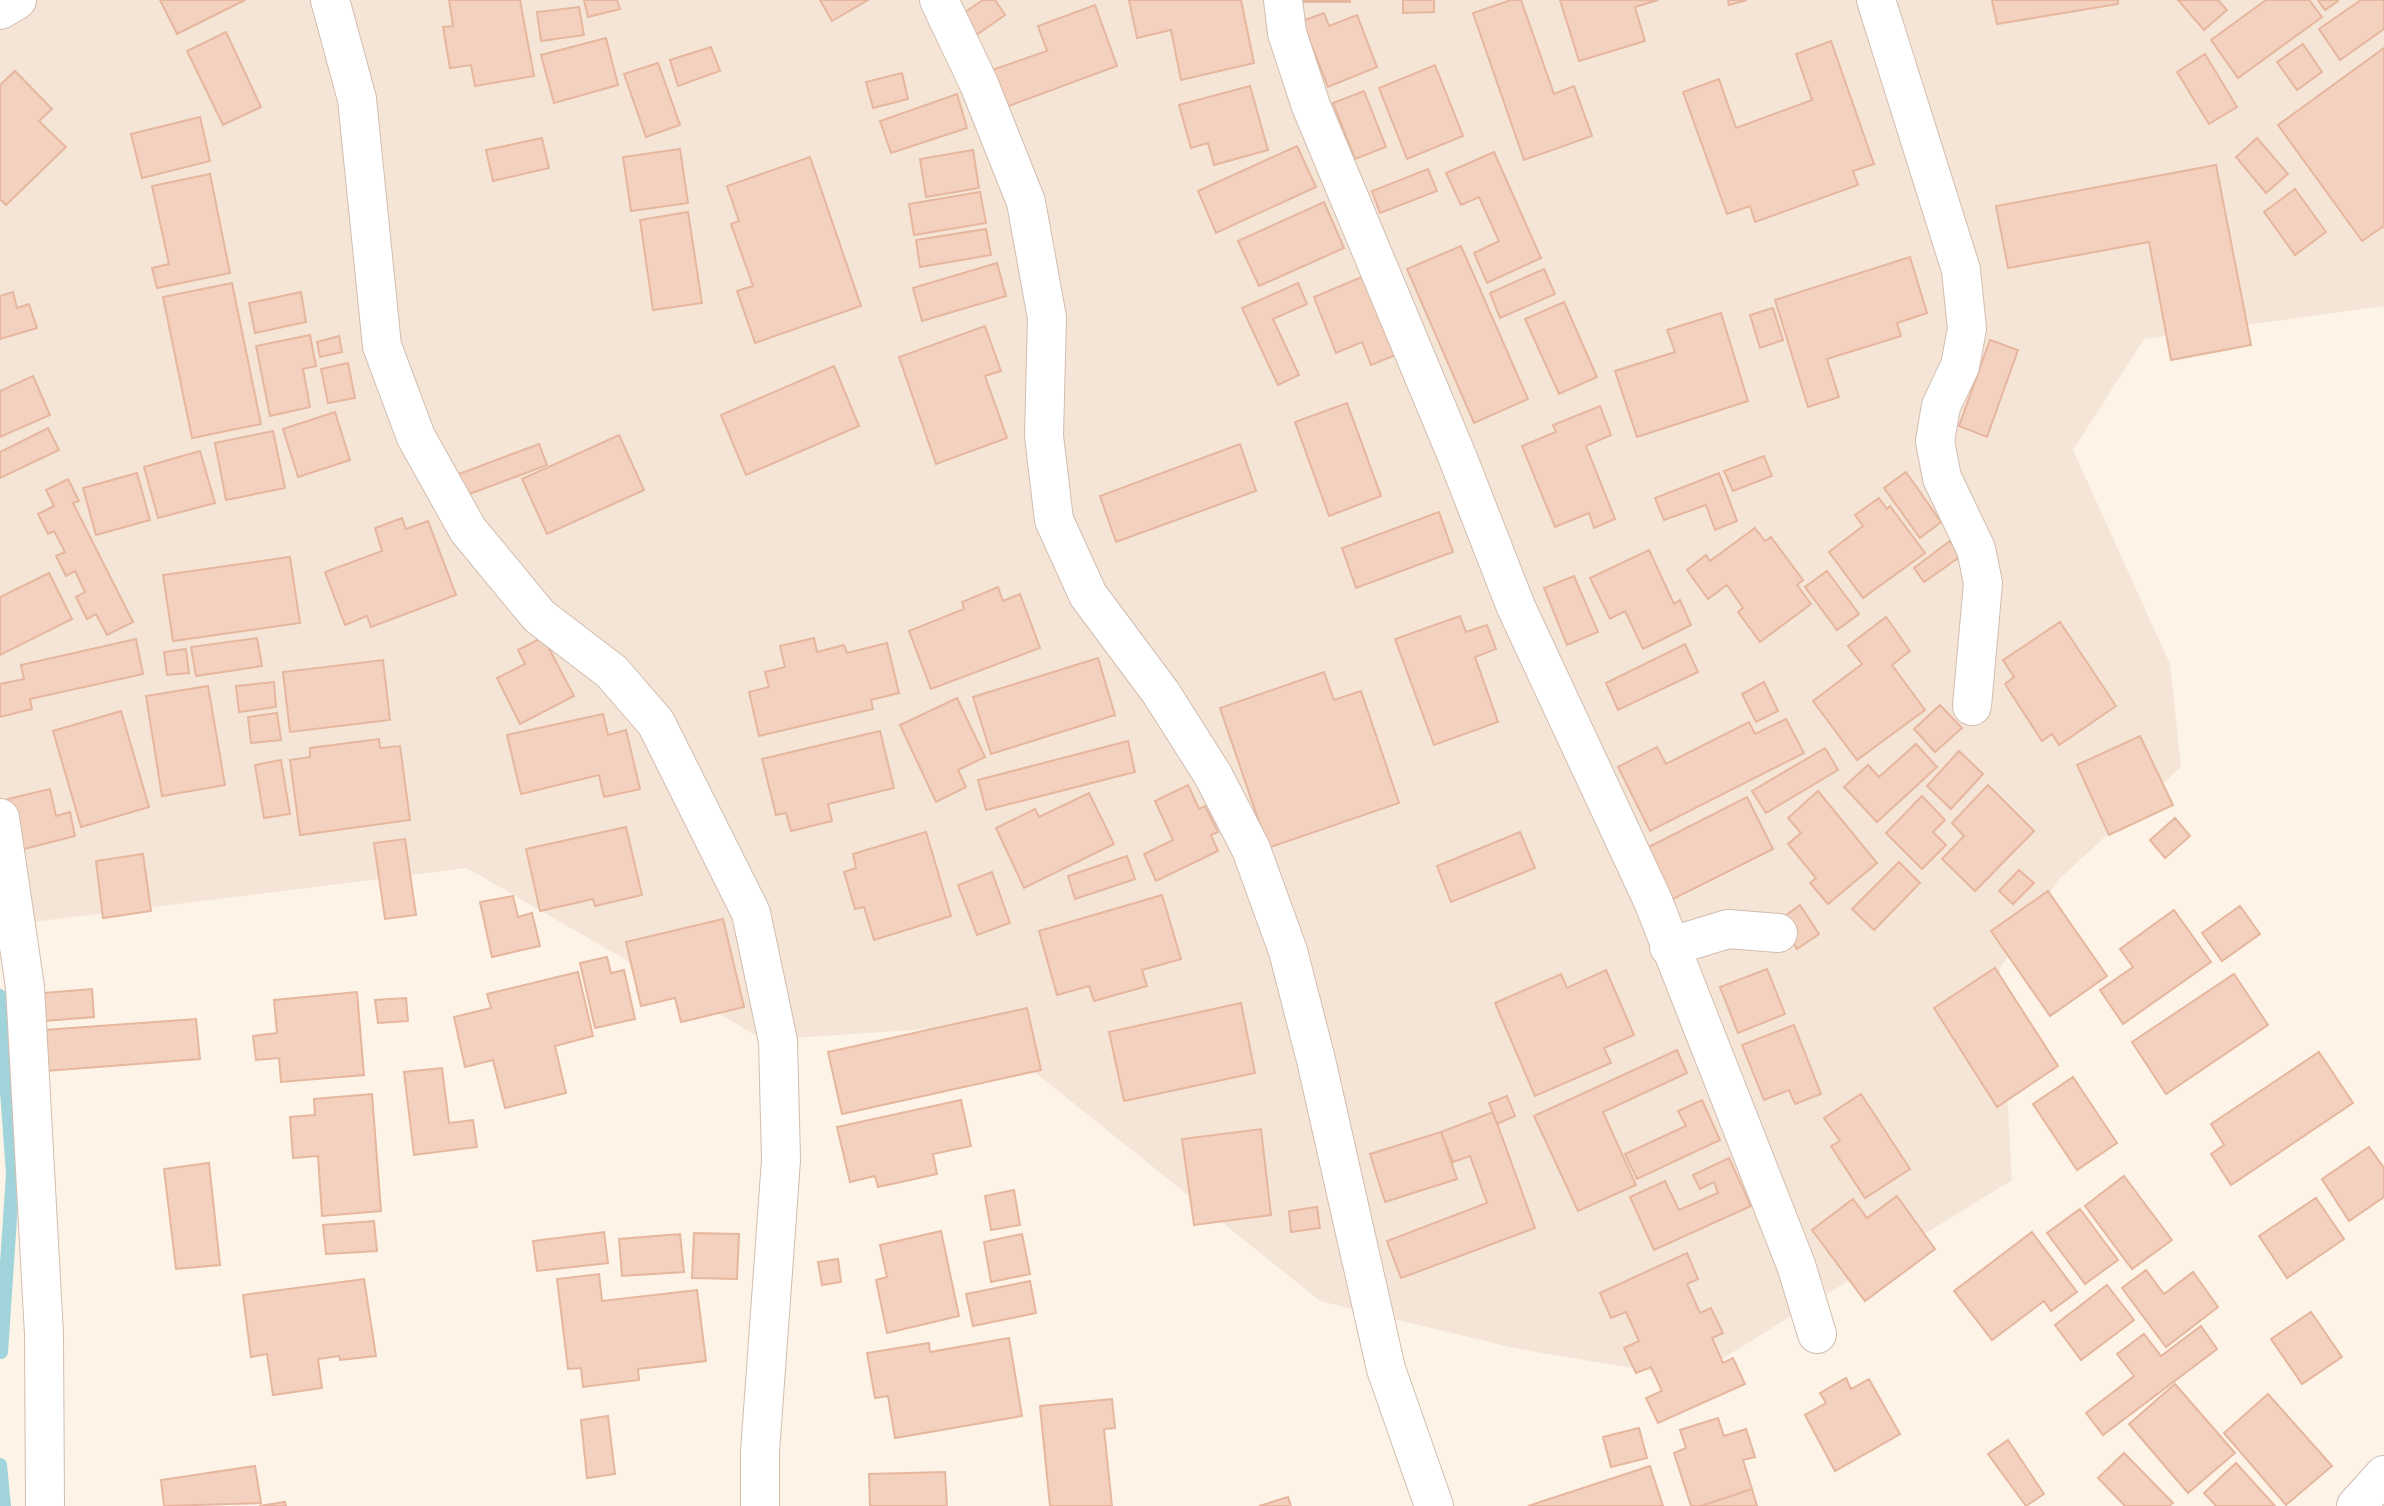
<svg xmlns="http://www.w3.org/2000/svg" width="2384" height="1506" font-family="Montserrat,sans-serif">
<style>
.residential{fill:#f5e5d6}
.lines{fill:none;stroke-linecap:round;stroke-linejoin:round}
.stream{stroke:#a1d4da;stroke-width:14}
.building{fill:#f3d1be;stroke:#e6b69e;stroke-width:2}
.minor-casing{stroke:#d2bdaf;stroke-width:40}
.minor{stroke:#fff;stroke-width:38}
</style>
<rect width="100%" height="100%" fill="#fdf4e7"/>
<path class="residential" d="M0 0H2384V306L2144 339 2073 450 2170 664 2181 767 2058 880 2000 968 2012 1180 1691 1378 1514 1348 1320 1301 1046 1081 971 1026 764 1040 467 868 0 926Z"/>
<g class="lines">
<path class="stream" d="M0 996 13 1174 1 1352
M0 1465 4 1506"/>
</g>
<path class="building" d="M160 0H245L177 34Z
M449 0H520L534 76 475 86 471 65 450 68 443 27 453 26Z
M584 0H617L620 9 588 17Z
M820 0H868L832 21Z
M983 0H995L1005 15 969 40 955 19Z
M1129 0H1241L1254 63 1181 80 1171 30 1137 38Z
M1304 0H1350V2H1304Z
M1403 0H1434V12L1403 13Z
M1511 0H1521L1554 94 1574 86 1592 136 1524 160 1473 13Z
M1560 0H1658L1635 7 1645 41 1579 61Z
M1728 0H1747L1729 5Z
M1992 0H2118V4L1997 24Z
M2178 0H2218L2227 10 2204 30Z
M2266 0H2309L2322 17 2238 78 2211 40Z
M2318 0H2337L2338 1 2325 10Z
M2361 0H2384V29L2340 60 2319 29Z
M1095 5 1117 66 1006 107 992 70 1047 51 1038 26Z
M579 7 584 35 541 41 537 12Z
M1324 13 1329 26 1357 15 1377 67 1328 87 1302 21Z
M226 32 261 107 223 125 187 51Z
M606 38 618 85 554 103 541 55Z
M1831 41 1874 164 1853 171 1858 185 1755 222 1750 206 1727 214 1683 92 1719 79 1736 128 1812 100 1796 54Z
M2303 44 2322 72 2297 90 2277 62Z
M711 47 720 71 678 86 670 60Z
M2384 48V226L2362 241 2278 125Z
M2205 54 2237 107 2209 124 2177 72Z
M658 63 680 125 646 137 624 74Z
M1435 65 1463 136 1407 159 1379 88Z
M15 71 52 109 39 121 66 147 6 205 0 199V85Z
M902 73 908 99 873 108 866 82Z
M1250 86 1268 150 1214 165 1208 143 1191 148 1179 105Z
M1364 91 1386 147 1355 159 1333 103Z
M957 94 967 128 891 153 880 121Z
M200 117 210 161 142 178 131 134Z
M542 138 549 168 493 181 486 150Z
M2257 138 2288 174 2266 193 2236 157Z
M1297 146 1316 187 1216 233 1198 191Z
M680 149 688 203 631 211 623 157Z
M973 150 979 188 926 197 920 159Z
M1494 152 1541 258 1487 283 1474 253 1499 241 1479 197 1461 205 1446 173Z
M810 157 861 306 755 343 737 291 753 286 731 224 739 221 727 186Z
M2216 165 2251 345 2171 360 2149 242 2008 268 1996 206Z
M1428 169 1437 191 1380 213 1372 191Z
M210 174 230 273 157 288 152 268 169 264 152 186Z
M2295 189 2326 232 2295 255 2264 212Z
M980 192 986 223 914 235 909 204Z
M1324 202 1344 248 1259 286 1238 241Z
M688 212 702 303 653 310 640 220Z
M986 229 991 255 920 267 916 240Z
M1461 246 1528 399 1474 423 1407 269Z
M1910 257 1927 313 1897 323 1901 336 1827 359 1839 397 1808 407 1775 300Z
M997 263 1006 296 922 321 913 288Z
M1544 269 1555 294 1500 318 1490 293Z
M1364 276 1396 355 1371 365 1362 342 1336 353 1314 297Z
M232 283 261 424 192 438 163 297Z
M1298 283 1307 304 1273 319 1299 375 1278 385 1242 308Z
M13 292 17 308 29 304 37 328 0 339V296Z
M301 292 306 322 255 333 249 303Z
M1564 302 1597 377 1559 394 1525 319Z
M1773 308 1783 340 1760 348 1750 315Z
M1721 313 1748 401 1637 437 1615 371 1675 352 1667 330Z
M985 326 1001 371 985 376 1007 438 936 464 899 357Z
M310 335 316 366 303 369 310 407 270 416 256 346Z
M339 336 342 352 320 357 317 342Z
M1990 340 2018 350 1987 437 1959 426Z
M348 363 355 398 328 403 321 369Z
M834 366 859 426 746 475 721 415Z
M33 376 50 415 0 437V391Z
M1347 403 1381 496 1329 516 1295 422Z
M1600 406 1611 435 1586 446 1615 519 1594 528 1589 513 1555 527 1522 446 1556 432 1553 425Z
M335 412 350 460 298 477 283 429Z
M48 428 59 450 0 478V452Z
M273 431 285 488 226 500 215 443Z
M619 435 644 490 547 534 522 479Z
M539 444 547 465 464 496 456 475Z
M1240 444 1256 491 1116 542 1100 496Z
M200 451 215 503 158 518 144 467Z
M1764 456 1772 476 1733 491 1724 471Z
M1906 472 1941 522 1920 538 1884 488Z
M137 473 150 520 96 535 83 488Z
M1719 473 1737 521 1715 530 1706 505 1664 520 1655 498Z
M68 479 79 501 73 503 133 622 107 635 96 614 87 619 76 597 85 592 75 571 66 576 56 556 65 552 54 531 48 534 38 514 54 506 46 490Z
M1879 498 1887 509 1890 506 1925 553 1863 598 1829 552 1863 526 1855 515Z
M1439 512 1453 552 1356 588 1342 548Z
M402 518 406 529 428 521 456 595 371 627 367 616 345 625 325 572 382 551 375 528Z
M1755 528 1765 541 1771 537 1803 580 1797 585 1811 604 1760 642 1738 612 1743 608 1727 585 1708 599 1687 570 1706 555 1710 561Z
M1950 541 1961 556 1924 582 1914 568Z
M1649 550 1674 604 1680 600 1691 625 1643 649 1625 611 1610 619 1590 578Z
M290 557 300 623 173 641 163 575Z
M1827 571 1859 614 1837 630 1805 587Z
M49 573 72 619 0 655V597Z
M1574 576 1598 632 1567 645 1544 588Z
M998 587 1003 601 1020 594 1040 648 931 689 909 631 964 609 962 602Z
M1460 616 1466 632 1487 625 1496 649 1475 657 1498 722 1434 745 1395 639Z
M1886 617 1910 651 1892 665 1925 710 1857 760 1813 701 1862 664 1848 646Z
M2060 622 2116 706 2059 745 2052 734 2042 741 2005 684 2014 677 2003 660Z
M543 637 574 696 520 724 497 678 525 664 518 650Z
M257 638 262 666 196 676 191 647Z
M814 638 817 652 844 645 847 653 887 643 899 693 871 700 873 709 759 736 749 692 769 687 765 672 785 667 780 646Z
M136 639 143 674 30 699 32 709 0 717V684L24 679 21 665Z
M1685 644 1698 672 1618 710 1606 683Z
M186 649 189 673 167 675 164 652Z
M1098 658 1115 715 991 754 973 697Z
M383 660 390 720 290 732 283 672Z
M1324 672 1334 700 1361 691 1399 803 1268 848 1220 708Z
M274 682 276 707 239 712 236 686Z
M1764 682 1778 711 1756 722 1742 694Z
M208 686 225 785 162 796 146 696Z
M957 698 985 757 958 770 966 787 936 802 900 725Z
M1940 705 1962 728 1935 752 1914 729Z
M121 711 149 807 81 827 53 731Z
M277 713 281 740 251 743 248 717Z
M603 714 608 735 626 730 640 789 604 797 599 775 521 794 507 735Z
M1786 719 1804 753 1650 831 1618 767 1657 747 1666 764 1749 722 1755 734Z
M880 731 894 788 828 804 832 821 791 831 786 813 776 815 762 759Z
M2140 736 2173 805 2109 835 2077 765Z
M379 739 380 748 400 746 410 820 300 835 290 760 310 757V748Z
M1128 741 1135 772 986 810 978 780Z
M1916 744 1937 767 1877 822 1844 787 1868 765 1879 777Z
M1825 748 1838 770 1766 813 1752 791Z
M1959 751 1983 774 1951 809 1927 786Z
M281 760 290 814 264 818 255 765Z
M1188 785 1199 809 1205 806 1218 832 1211 835 1218 851 1156 881 1144 854 1173 840 1155 801Z
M1988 785 2034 831 1975 891 1942 859 1964 836 1952 823Z
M50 789 56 816 70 812 75 836 20 850 8 799Z
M1818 791 1877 863 1828 904 1810 883 1816 878 1788 844 1801 833 1788 818Z
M1089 793 1114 844 1024 888 996 828 1035 809 1039 817Z
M1922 796 1945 820 1933 832 1946 845 1922 869 1886 833Z
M1747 797 1773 849 1667 902 1641 851Z
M2175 818 2190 836 2165 858 2150 840Z
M626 827 642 895 595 906 593 899 540 911 526 849Z
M926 832 951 916 874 940 864 907 855 909 844 872 856 868 853 854Z
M1520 832 1535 868 1451 902 1437 866Z
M405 839 416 915 385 919 374 843Z
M143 854 151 911 103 918 96 861Z
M1127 856 1135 879 1075 899 1068 876Z
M1899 862 1920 883 1874 930 1852 909Z
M2019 870 2034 883 2013 904 1999 891Z
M992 872 1010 923 977 935 958 885Z
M2048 891 2107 976 2050 1016 1991 931Z
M1162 895 1181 959 1142 970 1147 986 1094 1001 1089 986 1057 995 1039 931Z
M513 896 518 917 532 913 540 946 492 957 480 902Z
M1800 905 1819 934 1797 949 1779 920Z
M2240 906 2260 934 2222 961 2202 933Z
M2174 910 2211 962 2123 1024 2100 990 2133 967 2120 949Z
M723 919 744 1007 681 1022 675 998 641 1006 626 942Z
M607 957 611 973 624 970 635 1019 595 1028 580 963Z
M1995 968 2058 1066 1997 1107 1934 1008Z
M1767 969 1785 1014 1738 1033 1720 987Z
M1606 970 1634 1035 1604 1048 1611 1063 1535 1096 1495 1003 1561 974 1567 988Z
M578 972 593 1036 555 1046 566 1093 505 1108 493 1060 465 1067 454 1017 491 1008 487 994Z
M2234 974 2268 1025 2166 1094 2132 1042Z
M92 989 94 1017 45 1021 44 993Z
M357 992 364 1075 281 1082 279 1058 256 1060 253 1036 277 1033 274 1000Z
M406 998 408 1021 378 1023 375 1000Z
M1241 1003 1255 1073 1124 1101 1109 1032Z
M1027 1008 1041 1070 842 1114 828 1052Z
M196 1019 200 1059 47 1071 44 1030Z
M1794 1025 1821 1094 1795 1104 1789 1090 1764 1100 1742 1045Z
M1677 1050 1687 1073 1603 1112 1636 1185 1578 1211 1534 1116Z
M2319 1052 2353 1103 2231 1185 2211 1154 2224 1145 2211 1124Z
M442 1068 449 1123 473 1120 477 1147 414 1155 404 1072Z
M2073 1077 2117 1143 2077 1170 2033 1104Z
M372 1094 381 1211 322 1216 318 1156 293 1158 290 1117 315 1115 314 1099Z
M1861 1094 1910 1169 1865 1198 1831 1146 1840 1141 1824 1118Z
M1507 1096 1515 1116 1497 1124 1489 1103Z
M961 1100 971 1146 933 1154 937 1174 878 1187 875 1176 850 1182 837 1127Z
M1702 1100 1720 1140 1637 1179 1625 1154 1686 1126 1678 1111Z
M1493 1112 1535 1228 1401 1278 1387 1241 1487 1203 1470 1156 1453 1162 1441 1132Z
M1261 1129 1271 1215 1194 1225 1182 1139Z
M1441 1132 1457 1179 1385 1202 1370 1154Z
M2369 1147 2384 1168V1197L2349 1221 2322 1179Z
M1729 1158 1751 1206 1654 1250 1630 1197 1665 1181 1679 1210 1718 1193 1714 1182 1700 1189 1693 1175Z
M209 1163 220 1265 176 1269 164 1169Z
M2124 1176 2172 1240 2132 1269 2085 1206Z
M1014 1190 1020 1225 991 1230 985 1196Z
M1897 1196 1935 1249 1865 1301 1812 1230 1853 1199 1867 1218Z
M2316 1198 2344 1239 2287 1278 2259 1236Z
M1317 1207 1320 1228 1291 1232 1289 1211Z
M2080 1209 2118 1260 2085 1284 2047 1233Z
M374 1221 377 1251 326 1254 323 1225Z
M941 1231 959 1316 887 1333 876 1280 887 1277 880 1245Z
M604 1232 608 1263 537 1271 533 1241Z
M2032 1232 2077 1292 2051 1311 2044 1301 1992 1340 1954 1291Z
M694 1233 739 1234 737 1279 692 1278Z
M680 1234 684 1272 622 1276 619 1239Z
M1022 1234 1030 1274 991 1282 984 1242Z
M1687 1253 1698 1279 1687 1284 1700 1313 1711 1308 1723 1333 1712 1338 1723 1363 1733 1358 1745 1384 1658 1423 1646 1398 1662 1391 1651 1367 1636 1373 1624 1348 1639 1341 1626 1312 1611 1318 1600 1293Z
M838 1259 841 1282 822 1285 818 1262Z
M2146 1270 2164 1294 2193 1272 2218 1307 2166 1347 2122 1288Z
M599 1274 602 1301 697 1290 706 1361 638 1369 639 1380 583 1387 581 1368 568 1369 557 1279Z
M364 1279 376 1356 340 1360 339 1356 318 1359 322 1388 273 1395 267 1354 251 1357 243 1295Z
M1030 1281 1036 1313 973 1326 966 1294Z
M2107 1285 2134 1320 2081 1360 2055 1325Z
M2311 1312 2342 1357 2302 1384 2271 1339Z
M2201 1326 2217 1349 2103 1435 2086 1413 2134 1376 2117 1354 2144 1334 2161 1356Z
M1009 1338 1022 1416 895 1438 888 1396 875 1398 867 1353 929 1343 930 1352Z
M1846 1378 1851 1389 1869 1379 1900 1434 1835 1471 1805 1415 1826 1403 1820 1393Z
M2175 1384 2235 1453 2188 1493 2129 1424Z
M2268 1394 2332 1466 2286 1505 2224 1433Z
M1112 1399 1115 1428 1104 1429 1112 1506H1050L1040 1406Z
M608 1416 615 1474 587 1478 581 1420Z
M1718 1418 1724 1436 1746 1429 1755 1457 1743 1460 1752 1489 1701 1506H1691L1674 1453 1686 1448 1680 1430Z
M1639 1428 1647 1458 1611 1467 1603 1437Z
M2008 1440 2044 1494 2026 1506 1988 1454Z
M2124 1453 2173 1503 2169 1506H2125L2098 1478Z
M2236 1463 2275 1506H2216L2204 1493Z
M255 1466 261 1503 164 1506 161 1480Z
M1650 1466 1663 1506H1528Z
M945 1472 947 1506H870L869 1474Z
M1752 1489 1757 1506H1701Z
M1288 1497 1291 1506H1259Z
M285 1502 286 1506H259Z"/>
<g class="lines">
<g class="minor-casing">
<path id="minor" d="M330 0 357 99 382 346 416 437 468 530 539 616 612 672 656 723 751 913 778 1041 781 1160 760 1452V1506
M939 0 979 84 1026 202 1047 318 1044 436 1054 520 1088 595 1161 693 1213 775 1251 849 1288 951 1316 1060 1386 1369 1434 1506
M1283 0 1287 33 1311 106 1457 456 1516 607 1653 901 1796 1265 1817 1334
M1876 0 1961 270 1967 329 1960 366 1941 406 1935 441 1942 478 1976 549 1983 583 1972 706
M0 10 17 0
M0 818 25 987 44 1334 45 1506
M1669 947 1728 929 1778 933
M2356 1506 2384 1475"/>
</g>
<use href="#minor" class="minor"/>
</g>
</svg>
